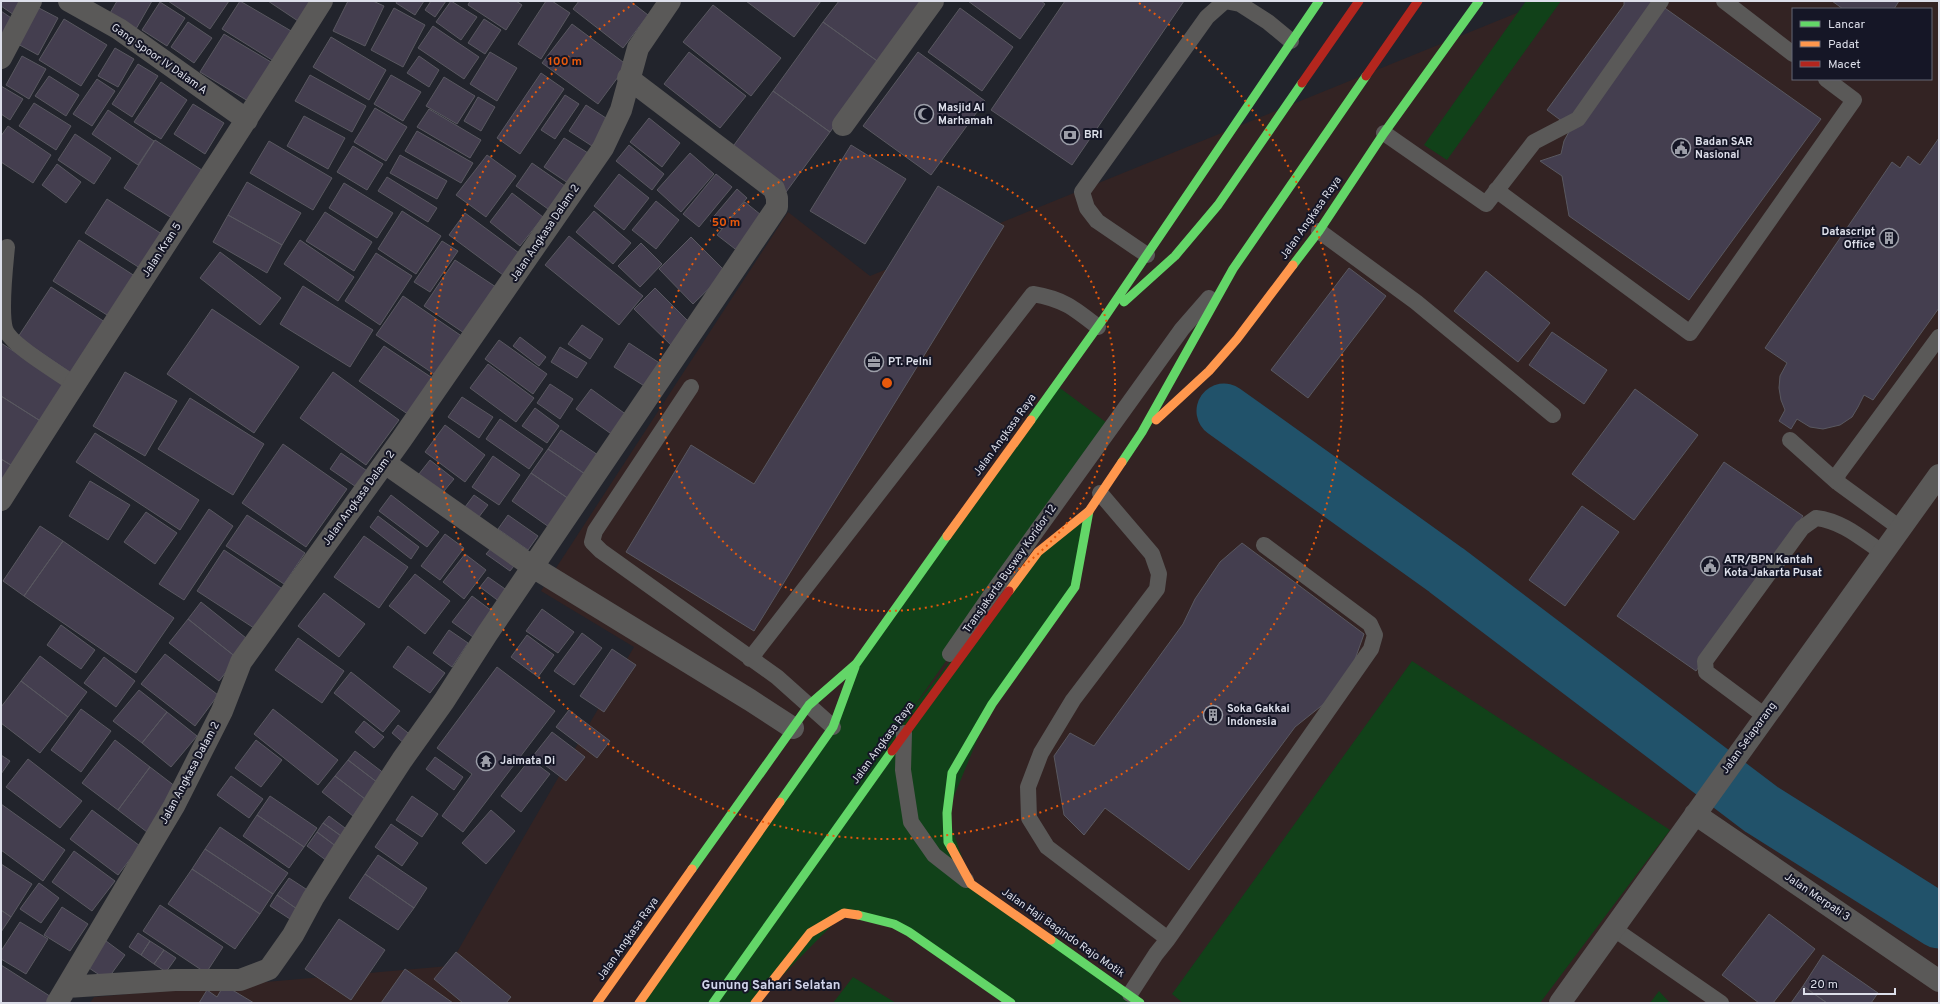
<svg xmlns="http://www.w3.org/2000/svg" width="1940" height="1004" font-family="Overpass,sans-serif">
<style>
.commercial{fill:#332323;fill-rule:evenodd}
.green{fill:#114119}
.lines{fill:none;stroke-linecap:round;stroke-linejoin:round}
.river{stroke:#21526a;stroke-width:55}
.building{fill:#443e4f;stroke:#595860}
.lane{stroke:#5a5958;stroke-width:16}
.street{stroke:#5a5958;stroke-width:22}
.fast{stroke:#63d668;stroke-width:9}
.slow{stroke:#ff974d;stroke-width:9}
.jam{stroke:#b3261e;stroke-width:9}
.ring{fill:none;stroke:#e8590c;stroke-width:2;stroke-dasharray:2 4}
.labels{text-anchor:middle;dominant-baseline:central;stroke-width:4;stroke-linejoin:round;paint-order:stroke}
.street-label{font-size:11px;fill:#dddfea;stroke:#151626}
.poi-label{font-size:11px;font-weight:bold;fill:#dddfea;stroke:#151626;text-anchor:start}
.quarter-label{font-size:13px;font-weight:bold;fill:#d1d4ea;stroke:#151626}
.centre{fill:#e8590c;stroke:#151626;stroke-width:2}
.ring-label{font-size:12px;text-anchor:middle;font-weight:bold;fill:#e8590c;stroke:#151626;stroke-width:4;stroke-linejoin:round;paint-order:stroke}
</style>
<rect width="100%" height="100%" fill="#22242c"/>
<path class="commercial" d="M1546 1H1939V1003H90L94 997 449 966 634 647 541 591 788 212 870 276ZM1793 9H1931V79H1793Z"/>
<path class="green" d="M1526 1H1561L1447 160 1424 145Z
M1056 385 1111 426 913 708 1038 552 1089 511 1075 587 992 704 947 813 971 884 1140 1003H1004L894 924 844 913 755 1003H639L833 727 856 664Z
M1412 661 1670 830 1540 1003H1183L1172 994Z
M853 977 896 1003H833Z
M1659 991 1670 1003H1650Z"/>
<g class="lines">
<path class="river" d="M1224 411 1446 570 1761 809 1939 921"/>
</g>
<path class="building" d="M1 1H22L14 15 1 6Z
M117 1H152L136 29 109 15Z
M168 1H229L210 29Z
M240 1 298 35 280 65 222 29Z
M268 1H311L298 21Z
M348 1H373L384 6 365 46 333 31Z
M397 1H424L415 15 396 3Z
M431 1H446L435 17 425 10Z
M451 1 477 17 461 40 436 22Z
M470 1H516L522 5 506 30 468 5Z
M546 1H552L570 13 541 59 518 44Z
M579 1H630L648 15 623 48 573 9Z
M746 1H821L794 37Z
M839 1H926L880 63 823 22Z
M968 1H1041L1045 4 1020 39Z
M1065 1H1184L1072 165 991 110Z
M1624 1H1655L1821 119 1689 300 1569 216 1562 176 1540 161 1561 154 1564 141 1571 128 1547 110 1624 5Z
M1832 1H1899L1894 9H1843Z
M160 2 185 18 167 46 142 30Z
M713 5 781 58 751 96 683 42Z
M37 7 58 18 38 55 16 43Z
M394 8 425 25 403 67 371 50Z
M960 8 1013 47 982 91 928 52Z
M1 11 17 22 1 44Z
M64 19 107 45 81 86 39 60Z
M484 19 501 30 485 54 468 43Z
M188 22 212 38 194 63 171 47Z
M823 22 880 63 830 132 773 91Z
M572 24 627 65 598 104 542 63Z
M433 26 479 57 464 79 418 48Z
M224 34 271 62 248 101 200 72Z
M331 37 386 70 369 100 313 67Z
M115 48 134 59 118 87 98 76Z
M490 52 517 68 497 101 470 84Z
M689 52 746 96 720 128 664 84Z
M918 52 985 101 931 175 863 126Z
M22 56 46 69 29 99 6 85Z
M419 56 439 70 429 87 407 73Z
M138 64 158 76 132 117 112 104Z
M541 73 564 89 520 154 497 138Z
M310 75 366 106 352 132 295 101Z
M391 75 421 92 403 121 374 104Z
M49 76 79 95 66 116 35 96Z
M444 77 475 96 457 124 426 106Z
M97 79 115 91 92 126 73 114Z
M161 82 187 100 161 139 134 122Z
M1 86 23 99 10 120 1 114Z
M773 91 830 132 786 192 729 152Z
M565 95 579 104 555 139 541 130Z
M478 97 495 107 481 131 464 121Z
M34 103 71 126 56 150 19 126Z
M193 104 224 123 205 154 174 134Z
M586 105 609 120 592 146 569 131Z
M375 108 407 127 386 161 354 142Z
M429 109 481 140 470 158 417 127Z
M108 110 154 141 138 165 92 134Z
M304 116 345 138 328 169 287 146Z
M649 118 680 143 662 167 630 142Z
M8 126 51 155 33 183 1 162V136Z
M417 131 473 163 461 183 405 151Z
M75 134 111 158 94 184 58 160Z
M564 138 588 153 568 183 544 167Z
M1939 138V308L1873 400 1864 395 1858 407 1852 417 1840 425 1823 429 1810 427 1797 419 1791 429 1779 421 1785 410 1781 400 1779 388 1780 376 1787 363 1765 348 1892 162 1900 168 1908 156 1920 165Z
M155 140 205 172 175 220 124 188Z
M269 141 332 178 313 210 250 173Z
M629 145 664 174 652 190 616 161Z
M851 145 906 179 865 244 810 211Z
M353 146 383 164 367 190 337 172Z
M690 153 714 174 681 212 657 190Z
M400 155 447 181 437 199 390 173Z
M487 155 516 176 486 217 456 195Z
M532 163 565 186 548 209 516 186Z
M57 164 81 182 66 203 42 185Z
M619 174 649 198 624 230 594 206Z
M716 174 732 187 699 227 683 214Z
M387 177 437 208 428 222 378 191Z
M247 182 301 213 282 245 228 215Z
M344 183 393 213 377 238 329 208Z
M938 186 1004 226 754 631 626 552 691 445 754 484Z
M737 189 747 198 721 229 710 221Z
M512 193 543 217 520 246 490 222Z
M107 199 165 236 143 270 85 233Z
M656 201 679 220 656 249 632 230Z
M745 202 766 219 739 252 717 235Z
M402 211 441 236 416 274 378 249Z
M594 211 631 243 613 264 576 232Z
M325 212 372 242 354 271 306 241Z
M465 213 519 253 503 275 449 235Z
M228 215 282 245 267 273 213 242Z
M569 236 643 296 619 325 545 265Z
M691 237 726 272 693 304 659 269Z
M79 240 141 280 115 320 53 281Z
M300 240 354 277 338 301 284 264Z
M442 241 458 251 430 292 414 282Z
M641 243 662 264 640 287 618 266Z
M220 252 281 298 260 325 200 278Z
M376 253 412 276 380 325 345 301Z
M455 260 499 289 467 335 424 306Z
M1349 268 1386 296 1308 398 1271 370Z
M1486 271 1550 323 1518 362 1454 311Z
M303 286 373 330 350 367 280 324Z
M51 287 108 324 74 375 18 337Z
M655 288 693 326 673 347 634 309Z
M403 296 466 339 440 378 376 335Z
M212 309 299 367 254 433 167 374Z
M582 325 603 339 590 359 568 344Z
M1552 332 1607 370 1584 404 1529 365Z
M520 337 546 357 539 366 513 346Z
M499 340 547 374 533 394 485 359Z
M1 343 66 385 42 422 1 396Z
M629 343 661 364 646 387 614 367Z
M384 346 440 383 415 419 359 381Z
M560 347 587 363 577 378 551 362Z
M488 364 534 398 516 422 470 388Z
M125 372 177 401 145 456 93 426Z
M333 372 399 420 366 465 300 418Z
M550 384 573 399 560 419 537 403Z
M591 389 631 418 617 438 576 409Z
M1635 389 1698 435 1634 520 1572 474Z
M1 396 42 422 14 467 1 459Z
M462 397 493 417 479 438 448 417Z
M190 398 264 444 233 495 158 449Z
M535 408 559 426 547 443 522 426Z
M500 419 543 449 529 469 486 439Z
M445 425 485 455 465 482 425 452Z
M561 430 598 455 585 474 548 449Z
M95 433 199 500 180 530 76 462Z
M283 444 347 489 306 547 242 503Z
M548 449 585 474 569 499 531 473Z
M341 453 373 475 362 491 330 469Z
M493 456 520 475 499 505 472 487Z
M1 459 14 467 1 486Z
M430 460 454 479 439 497 415 479Z
M1724 462 1803 516 1696 671 1617 616Z
M531 473 569 499 549 527 512 501Z
M90 481 130 505 108 540 69 516Z
M391 495 439 532 427 547 379 511Z
M474 495 488 505 475 522 462 511Z
M1582 506 1619 532 1565 606 1529 580Z
M209 509 233 526 184 600 159 584Z
M146 512 177 533 155 564 124 542Z
M247 515 305 553 284 584 226 546Z
M508 515 538 536 528 550 498 529Z
M378 516 419 547 411 559 370 527Z
M40 526 63 541 24 596 3 581Z
M445 534 464 548 440 580 421 566Z
M364 536 408 567 379 608 334 577Z
M63 541 174 618 136 673 24 596Z
M1242 543 1364 634 1353 665 1325 703 1295 727 1189 870 1105 808 1084 835 1064 815 1054 756 1070 733 1094 746 1183 624 1195 599 1220 562Z
M494 545 517 562 510 571 486 554Z
M224 550 284 590 257 630 197 591Z
M465 554 486 570 464 599 443 582Z
M415 574 450 601 425 634 389 606Z
M488 577 508 591 500 602 480 587Z
M324 593 365 624 339 657 298 626Z
M472 596 492 611 473 637 452 622Z
M201 602 251 642 237 658 188 619Z
M542 609 574 632 558 653 526 631Z
M188 619 237 658 219 681 169 643Z
M61 625 95 650 81 669 47 645Z
M449 630 468 643 452 667 433 653Z
M582 633 602 648 574 685 554 671Z
M527 635 554 655 538 677 511 657Z
M298 638 344 671 322 703 275 670Z
M408 646 445 673 430 693 393 667Z
M612 649 636 665 604 712 580 696Z
M165 654 218 695 195 726 141 684Z
M40 656 87 692 68 717 21 681Z
M104 657 135 681 116 707 84 683Z
M497 667 555 711 463 832 442 816 472 774 437 748Z
M351 672 400 711 383 732 334 693Z
M21 681 68 717 40 753 1 723V707Z
M139 690 167 712 142 743 113 721Z
M81 709 111 731 81 772 51 750Z
M273 709 338 760 318 785 254 734Z
M569 710 610 741 597 758 556 727Z
M167 712 197 736 171 767 142 743Z
M364 721 384 737 374 748 355 732Z
M398 725 412 736 405 744 392 733Z
M552 732 585 757 566 781 533 756Z
M115 740 150 767 118 810 82 783Z
M256 740 282 760 261 787 235 768Z
M355 751 385 774 378 783 348 760Z
M1 755 10 761 1 774Z
M435 757 463 777 454 790 426 769Z
M28 759 82 801 60 828 6 787Z
M530 759 550 774 521 812 501 796Z
M348 760 378 783 365 799 335 776Z
M150 767 180 790 147 832 118 810Z
M231 776 263 799 249 818 217 795Z
M335 776 365 799 353 816 322 792Z
M270 796 317 828 304 847 257 815Z
M412 796 438 814 422 837 396 820Z
M1 804 65 850 43 881 1 850Z
M92 810 140 846 118 875 70 839Z
M491 810 515 831 486 864 462 843Z
M257 815 304 847 289 868 243 836Z
M329 816 349 831 344 838 323 823Z
M323 823 344 838 337 847 317 832Z
M391 824 418 843 402 866 375 847Z
M220 827 288 873 273 894 205 849Z
M317 832 337 847 327 861 307 846Z
M205 849 273 894 260 914 192 869Z
M74 851 115 881 92 911 52 882Z
M378 855 427 888 414 908 365 874Z
M1 864 32 884 11 917 1 910Z
M192 869 260 914 235 949 168 904Z
M365 874 414 908 398 930 349 898Z
M289 878 309 891 297 909 277 895Z
M39 883 59 898 41 923 20 909Z
M277 895 297 909 290 919 270 906Z
M160 905 223 947 206 973 143 931Z
M62 907 88 924 70 951 44 935Z
M1 910 11 917 1 932Z
M1769 914 1815 949 1773 1003H1759L1722 975Z
M339 919 385 950 351 1000 305 969Z
M20 922 48 939 26 974 1 959V951Z
M138 933 150 941 141 955 129 947Z
M102 938 125 955 107 980 83 964Z
M150 941 164 950 154 964 141 955Z
M164 950 176 958 166 972 154 964Z
M456 952 511 997 506 1003H463L434 979Z
M1823 955 1878 993 1871 1003H1827L1803 986Z
M1 965 56 1000 54 1003H1Z
M405 969 453 1003H381Z
M224 985 254 1003H199L207 990 217 997Z
M1803 986 1827 1003H1791Z"/>
<g class="lines">
<path class="lane" d="M1724 1 1793 54
M1384 133 1486 204 1534 142 1578 119 1661 1
M1496 190 1690 333 1854 100 1826 79
M1319 231 1416 302 1553 415
M7 247C5 268 0 310 5 329 10 345 59 373 74 384
M1147 255 1097 221 1087 208 1082 192 1207 17 1225 1 1240 4 1268 22 1291 41
M691 387 595 531 592 542 601 551 777 677 833 727
M1790 440 1837 482 1900 528
M1837 482 1838 474 1939 337
M1100 493 1152 554 1159 574 1157 589 1073 700 1041 753 1028 787 1029 818 1047 847 1168 939
M950 654 990 596 1182 329 1209 298
M750 659 1033 294C1063 299 1074 308 1098 327
M1765 716 1706 672 1705 661 1802 528 1816 518C1842 521 1861 538 1883 553
M904 733 903 770 911 822 934 855 966 880
M1614 929 1721 1003
M1130 994 1156 954 1168 939 1371 649 1375 635 1370 624 1264 545"/>
<path class="street" d="M69 1 119 29 247 120
M1 58 31 1
M843 125 933 1
M385 463 533 567 750 700 793 728
M1 500C106 333 217 168 322 1
M1695 814 1939 981
M67 987 175 980H240L269 969 293 935 313 898 342 852 402 760 444 701 487 634 777 207V198L774 189 628 78
M57 1003 174 806 222 711 241 662 401 440 603 148 621 110 638 48 670 1
M1560 1003 1939 475"/>
<path class="fast" d="M1293 265 1319 231 1384 133 1479 1
M1124 302 1175 256 1218 205 1302 83
M1031 420 1104 318 1319 1
M1122 462 1142 432 1233 269 1366 76
M780 802 833 727 855 667
M951 847 948 842 947 813 952 773 992 704 1075 587 1089 511
M692 869 809 705 856 664 947 536
M858 915 894 924 909 932 1011 1003
M1051 940 1140 1003
M713 1003 892 751"/>
<path class="slow" d="M1156 420 1209 371 1237 339 1293 265
M947 536 1031 420
M1009 591 1038 552 1089 511 1122 462
M951 847 971 884 1051 940
M597 1003 692 869
M639 1003 780 802
M755 1003 810 933 844 913 858 915"/>
<path class="jam" d="M1366 76 1418 1
M1302 83 1359 1
M892 751 1009 591"/>
</g>
<g class="ring">
<circle cx="887" cy="383" r="228"/>
<path d="M1139 3A456 456 0 1 1 635 3"/>
</g>
<defs>
<g id="mosque-ring" transform="scale(1)"><circle r="9.5" fill="#151626" stroke="#9c9ea8" stroke-width="1.5"/><path d="M3.5-4.9A6 6 0 1 0 3.5 4.9A5 5 0 1 1 3.5-4.9Z" fill="#9c9ea8"/></g>
<g id="bank-ring" transform="scale(1)"><circle r="9.5" fill="#151626" stroke="#9c9ea8" stroke-width="1.5"/><path d="M-6-4H6V4H-6ZM0-2.3a2.3 2.3 0 1 0 0 4.6a2.3 2.3 0 1 0 0-4.6Z" fill="#9c9ea8"/></g>
<g id="civic-ring" transform="scale(1)"><circle r="9.5" fill="#151626" stroke="#9c9ea8" stroke-width="1.5"/><path d="M-.6-6.5H3V-4.5H.6V-3L4-1V1h2V6H-6V1h2V-1L-.6-3ZM-1.2 2.5V6h2.4V2.5Z" fill="#9c9ea8"/></g>
<g id="building-ring" transform="scale(1)"><circle r="9.5" fill="#151626" stroke="#9c9ea8" stroke-width="1.5"/><path d="M-4-6H4V6H1V3H-1V6H-4ZM-2.5-4.3h1.7v1.8h-1.7ZM.8-4.3h1.7v1.8H.8ZM-2.5-1h1.7V.8h-1.7ZM.8-1h1.7V.8H.8Z" fill="#9c9ea8"/></g>
<g id="office-ring" transform="scale(1)"><circle r="9.5" fill="#151626" stroke="#9c9ea8" stroke-width="1.5"/><path d="M-6-3h4V-5.5h4V-3h4V5H-6ZM-1-4.5V-3h2v-1.5ZM-6 0V1H6V0Z" fill="#9c9ea8"/></g>
<g id="temple-ring" transform="scale(1)"><circle r="9.5" fill="#151626" stroke="#9c9ea8" stroke-width="1.5"/><path d="M0-6L5-2H3V0L6.5 2.5H4V6H1.5V3h-3V6H-4V2.5H-6.5L-3 0V-2H-5Z" fill="#9c9ea8"/></g>
</defs>
<g fill-rule="evenodd">
<use href="#mosque-ring" x="924" y="114"/>
<use href="#bank-ring" x="1070" y="135"/>
<use href="#civic-ring" x="1681" y="148"/>
<use href="#building-ring" x="1889" y="238"/>
<use href="#office-ring" x="874" y="362"/>
<use href="#civic-ring" x="1710" y="566"/>
<use href="#building-ring" x="1213" y="715"/>
<use href="#temple-ring" x="486" y="761"/>
</g>
<g class="labels">
<g class="street-label">
<text transform="translate(159 59) rotate(35)">Gang Spoor IV Dalam A</text>
<text transform="translate(1311 218) rotate(-55)">Jalan Angkasa Raya</text>
<text transform="translate(545 233) rotate(-56)">Jalan Angkasa Dalam 2</text>
<text transform="translate(162 250) rotate(-57)">Jalan Kran 5</text>
<text transform="translate(1005 435) rotate(-54)">Jalan Angkasa Raya</text>
<text transform="translate(359 498) rotate(-54)">Jalan Angkasa Dalam 2</text>
<text transform="translate(1010 569) rotate(-55)">Transjakarta Busway Koridor 12</text>
<text transform="translate(1749 738) rotate(-54)">Jalan Selaparang</text>
<text transform="translate(883 743) rotate(-54)">Jalan Angkasa Raya</text>
<text transform="translate(190 773) rotate(-62)">Jalan Angkasa Dalam 2</text>
<text transform="translate(1817 897) rotate(34)">Jalan Merpati 3</text>
<text transform="translate(1063 933) rotate(35)">Jalan Haji Bagindo Rajo Motik</text>
<text transform="translate(628 939) rotate(-55)">Jalan Angkasa Raya</text>
</g>
<g class="poi-label">
<text x="938" y="108">Masjid Al<tspan x="938" dy="13">Marhamah</tspan></text>
<text x="1084" y="135">BRI</text>
<text x="1695" y="142">Badan SAR<tspan x="1695" dy="13">Nasional</tspan></text>
<text x="1875" y="232" text-anchor="end">Datascript<tspan x="1875" dy="13">Office</tspan></text>
<text x="888" y="362">PT. Pelni</text>
<text x="1724" y="560">ATR/BPN Kantah<tspan x="1724" dy="13">Kota Jakarta Pusat</tspan></text>
<text x="1227" y="709">Soka Gakkai<tspan x="1227" dy="13">Indonesia</tspan></text>
<text x="500" y="761">Jaimata Di</text>
</g>
<g class="quarter-label">
<text x="771" y="986">Gunung Sahari Selatan</text>
</g>
</g>
<circle cx="887" cy="383" r="6" class="centre"/>
<g class="ring-label">
<text x="565" y="65">100 m</text>
<text x="726" y="226">50 m</text>
</g>
<rect width="1940" height="1004" fill="none" stroke="#dddfea" stroke-width="4"/>
<rect x="1792" y="8" width="140" height="72" fill="#151626" stroke="#656674"/>
<rect x="1800" y="21" width="20" height="6" fill="#63d668" stroke="#656674"/>
<text x="1828" y="28" font-size="12" fill="#dddfea">Lancar</text>
<rect x="1800" y="41" width="20" height="6" fill="#ff974d" stroke="#656674"/>
<text x="1828" y="48" font-size="12" fill="#dddfea">Padat</text>
<rect x="1800" y="61" width="20" height="6" fill="#b3261e" stroke="#656674"/>
<text x="1828" y="68" font-size="12" fill="#dddfea">Macet</text>
<path d="M1804 988v6h91v-6" fill="none" stroke="#dddfea" stroke-width="2"/>
<text x="1810" y="988" font-size="12" fill="#dddfea" stroke="#151626" stroke-width="3" paint-order="stroke">20 m</text>
</svg>
